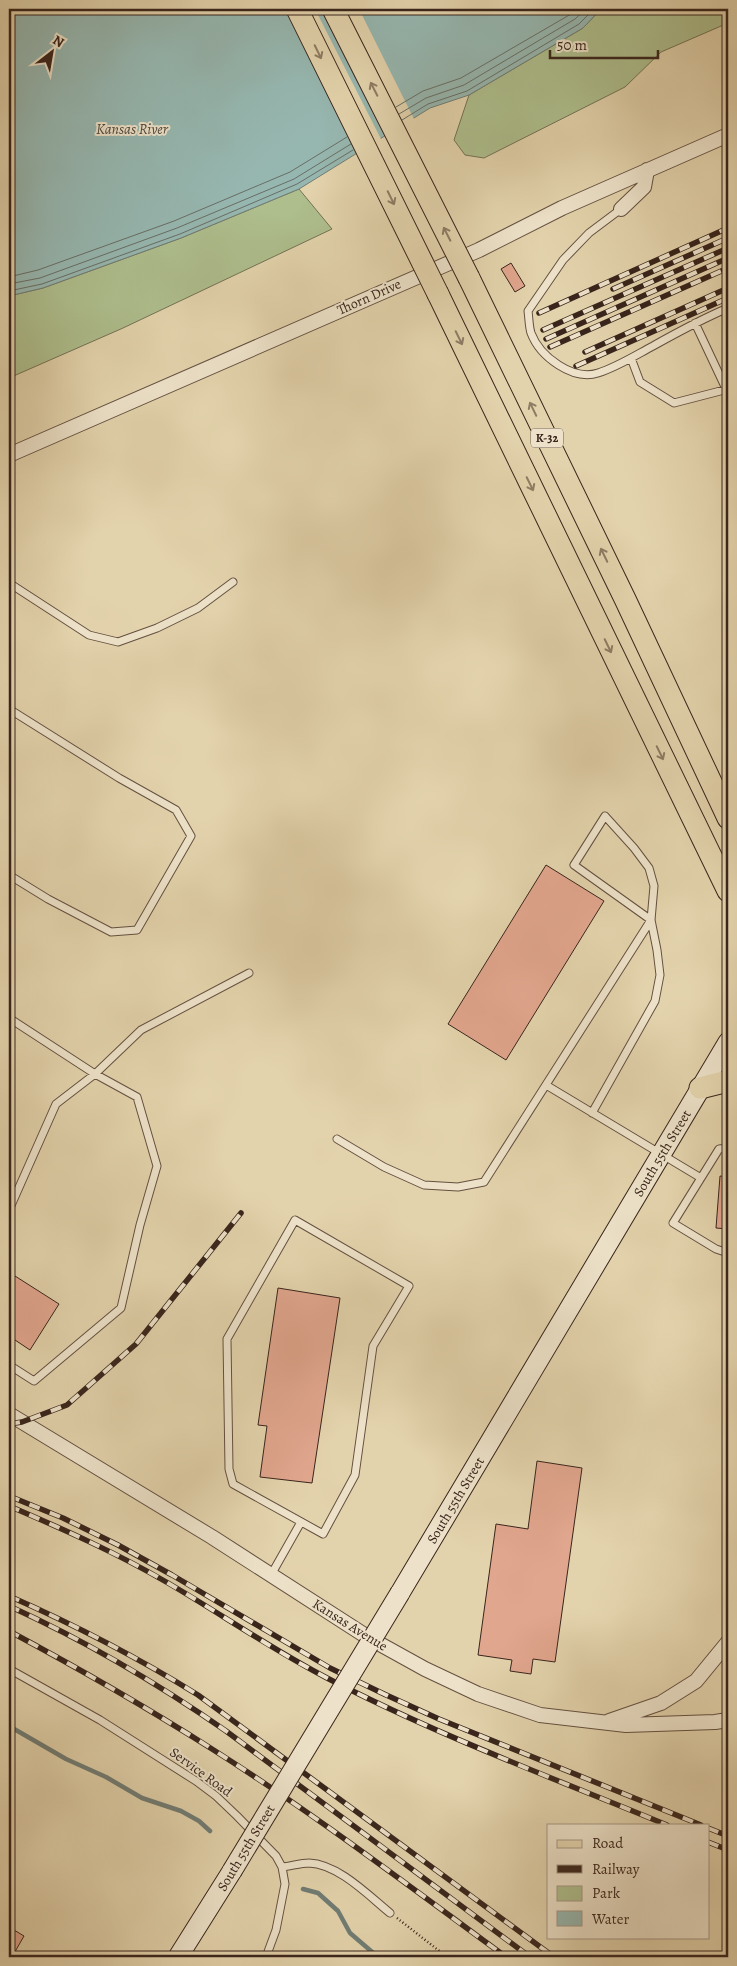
<svg xmlns="http://www.w3.org/2000/svg" width="737" height="1966" font-family="Alegreya,serif">
<style>
.green{fill:#aebe8d;stroke:#747254}
.water{fill:#96b7b0;stroke:#717d75}
.pier{fill:#e3d3ac}
.lines{fill:none;stroke-linecap:round;stroke-linejoin:round}
.shore{stroke:#686e66;stroke-width:1}
.stream{stroke:#717d75;stroke-width:4.5}
.building{fill:#e1a68e;stroke:#39251c}
.service-casing{stroke:#645040;stroke-width:9}
.minor-casing{stroke:#645040;stroke-width:16}
.secondary-casing{stroke:#39251c;stroke-width:21}
.primary-casing{stroke:#39251c;stroke-width:23}
.path{stroke:#39251c;stroke-width:2.5;stroke-dasharray:1 2.5;stroke-linecap:butt}
.service{stroke:#ede2c9;stroke-width:7}
.minor{stroke:#ede2c9;stroke-width:14}
.secondary{stroke:#ede2c9;stroke-width:19}
.primary{stroke:#e3d3ac;stroke-width:21}
.rail-casing{stroke:#39251c;stroke-width:5.5}
.rail{stroke:#ede2c9;stroke-width:4;stroke-dasharray:11;stroke-linecap:butt}
.secondary-bridge-casing{stroke:#39251c;stroke-width:21;stroke-linecap:butt}
.primary-bridge-casing{stroke:#39251c;stroke-width:23;stroke-linecap:butt}
.secondary-bridge{stroke:#ede2c9;stroke-width:19}
.primary-bridge{stroke:#e3d3ac;stroke-width:21}
.oneway{stroke:#8e7c64}
.labels{text-anchor:middle;dominant-baseline:central;stroke-width:4;stroke-linejoin:round;paint-order:stroke}
.shield{fill:#ede2c9;stroke:#6f5e50;stroke-width:1}
.shield-label{font-size:12px;font-weight:bold;fill:#39251c}
.street-label{font-size:14px;fill:#39251c;stroke:#ede2c9}
.water-label{font-size:15px;font-style:italic;fill:#504a41;stroke:#ede2c9}
</style>
<rect width="100%" height="100%" fill="#e3d3ac"/>
<filter id="stains"><feTurbulence type="fractalNoise" baseFrequency=".004" numOctaves="4"/><feColorMatrix values="0 0 0 0 .2 0 0 0 0 .09 0 0 0 0 .02 0 0 0 .5 -.17"/></filter>
<radialGradient id="worn" r=".72"><stop offset=".6" stop-color="#630" stop-opacity="0"/><stop offset="1" stop-color="#630" stop-opacity=".3"/></radialGradient>
<path class="green" d="M601 9H728V23L661 52 625 87 484 158 465 155 454 140 469 95 583 28Z
M299 189 332 229 123 328 9 378V296L43 288 181 238Z"/>
<path class="water" d="M9 9H601L583 28 469 95 430 108 299 189 181 238 43 288 9 296Z"/>
<path class="pier" d="M286 9H315L382 141 359 155Z
M325 9H359L415 121 389 136Z"/>
<g class="lines">
<path class="shore" d="M396 107 423 91 461 78 571 14 575 9
M399 114 426 98 464 85 575 19 586 9
M402 120 428 104 467 91 579 24 594 9
M9 277 38 270 174 221 290 172 347 137
M9 284 40 278 177 228 294 179 351 144
M9 291 42 284 180 234 297 184 353 150"/>
<path class="stream" d="M9 1726 66 1759 106 1777 142 1798 181 1811 199 1821 210 1831
M303 1889 318 1893 338 1911 350 1933 378 1957"/>
</g>
<path class="building" d="M511 263 525 286 515 292 501 269Z
M546 865 604 901 506 1060 448 1024Z
M720 1176 728 1177V1229L716 1228Z
M15 1276 59 1304 30 1350 9 1336V1285Z
M278 1288 340 1298 312 1483 260 1477 267 1426 258 1425Z
M537 1461 582 1468 555 1662 533 1659 531 1674 510 1671 512 1660 478 1655 496 1524 528 1529Z
M9 1927 24 1936 12 1957H9Z"/>
<g class="lines">
<g class="service-casing">
<path id="service" d="M621 209 589 233 563 260 528 311C529 318 529 327 531 333 540 357 573 381 598 373 617 367 636 355 653 346 678 332 702 319 728 308
M695 323 728 393
M631 358 640 382 674 403 728 389
M9 583 89 635 118 642 157 628 198 608 233 582
M9 709 119 778 176 810 191 836 137 930 111 932 48 899 9 875
M9 1018 95 1074 141 1030 249 973
M546 1085 701 1178
M337 1139 384 1167 424 1185 458 1187 484 1182 651 920 574 865 605 816 634 848 649 868 654 886 651 920 657 950 660 975 655 1001 592 1113
M728 1148 719 1149 673 1223 716 1249 728 1253
M9 1210 56 1104 95 1074 137 1097 157 1166 140 1225 121 1308 34 1381 9 1365
M295 1220 409 1286 373 1346 355 1475 323 1534 233 1484 229 1469 227 1339Z
M271 1575 301 1522
M9 1669 100 1720 196 1781 216 1796 237 1816 276 1856 282 1867 285 1884 276 1930 266 1957
M282 1867C291 1866 301 1863 309 1863 338 1864 368 1895 390 1913"/>
</g>
<g class="minor-casing">
<path id="minor" d="M621 209 644 187 647 170
M9 455 479 250 562 208 728 135
M9 1414 212 1537 369 1638 425 1669 478 1694 540 1715 626 1725 715 1722 728 1720
M609 1721 661 1703 696 1681 728 1642"/>
</g>
<g class="secondary-casing">
<g id="secondary">
<path id="s1" d="M400 1593 728 1042"/>
<path d="M178 1957 232 1871"/>
</g>
</g>
<g class="primary-casing">
<path id="primary" d="M469 278 625 599 728 818
M438 294 728 891
M700 1088 728 1081"/>
</g>
<path class="path" d="M397 1918 447 1957"/>
<use href="#service" class="service"/>
<use href="#minor" class="minor"/>
<use href="#secondary" class="secondary"/>
<use href="#primary" class="primary"/>
<g class="rail-casing">
<path id="rail" d="M613 289 728 238
M539 313 728 228
M543 330 728 248
M546 339 728 258
M550 347 728 268
M585 352 728 288
M576 366 728 298
M9 1424 22 1422 67 1405 136 1344 241 1213
M9 1496 63 1518 118 1545 172 1575 330 1668 384 1694 439 1719 701 1825
M9 1506C63 1529 117 1553 168 1583 221 1614 273 1650 327 1678 437 1735 553 1778 667 1825
M9 1596C75 1625 137 1657 198 1695L554 1957
M9 1606C86 1641 157 1683 226 1731L530 1957
M9 1631C78 1668 146 1707 212 1749 313 1813 409 1886 506 1957
M708 1828 728 1836
M708 1842 728 1850"/>
</g>
<use href="#rail" class="rail"/>
<g class="secondary-bridge-casing">
<path id="secondary-bridge" d="M232 1871 400 1593"/>
</g>
<g class="primary-bridge-casing">
<path id="primary-bridge" d="M297 9 438 294
M333 9 469 278"/>
</g>
<use href="#secondary-bridge" class="secondary-bridge"/>
<use href="#primary-bridge" class="primary-bridge"/>
</g>
<defs><path id="oneway-shaft" d="M-6 0H5M1.5-3L5.5 0L1.5 3" fill="none" stroke-width="1.6" stroke-linecap="round" stroke-linejoin="round" transform="scale(1.25)"/></defs>
<g class="oneway">
<use href="#oneway-shaft" transform="translate(318 52) rotate(64)"/>
<use href="#oneway-shaft" transform="translate(374 89) rotate(-117)"/>
<use href="#oneway-shaft" transform="translate(391 198) rotate(64)"/>
<use href="#oneway-shaft" transform="translate(447 234) rotate(-117)"/>
<use href="#oneway-shaft" transform="translate(459 338) rotate(64)"/>
<use href="#oneway-shaft" transform="translate(533 409) rotate(-116)"/>
<use href="#oneway-shaft" transform="translate(530 484) rotate(64)"/>
<use href="#oneway-shaft" transform="translate(604 555) rotate(-116)"/>
<use href="#oneway-shaft" transform="translate(608 646) rotate(64)"/>
<use href="#oneway-shaft" transform="translate(660 753) rotate(64)"/>
</g>
<g class="labels">
<rect class="shield" x="531" y="428.5" width="32" height="19" rx="4"/>
<g class="shield-label">
<text x="547" y="438">K-32</text>
</g>
<g class="street-label">
<text transform="translate(369 297) rotate(-24)">Thorn Drive</text>
<text stroke="none"><textPath href="#s1" startOffset="512">South 55th Street</textPath></text>
<text stroke="none"><textPath href="#s1" startOffset="108">South 55th Street</textPath></text>
<text transform="translate(350 1625) rotate(32)">Kansas Avenue</text>
<text transform="translate(201 1772) rotate(36)">Service Road</text>
<text transform="translate(246 1848) rotate(-59)">South 55th Street</text>
</g>
<g class="water-label">
<text x="132" y="129">Kansas River</text>
</g>
</g>
<rect width="737" height="1966" fill="none" stroke="#e3d3ac" stroke-width="30"/>
<rect x="10" y="10" width="717" height="1946" fill="none" stroke="#39251c" stroke-width="2.5"/>
<rect x="15" y="15" width="707" height="1936" fill="none" stroke="#39251c"/>
<rect x="547" y="1824" width="162" height="115" fill="#ede2c9" stroke="#a59684"/>
<rect x="557" y="1840" width="25" height="8" fill="#e3d3ac" stroke="#a59684"/>
<text x="592" y="1848" font-size="15" fill="#39251c">Road</text>
<rect x="557" y="1865" width="25" height="8" fill="#39251c" stroke="#a59684"/>
<text x="592" y="1874" font-size="15" fill="#39251c">Railway</text>
<rect x="557" y="1886" width="25" height="15" fill="#aebe8d" stroke="#a59684"/>
<text x="592" y="1898" font-size="15" fill="#39251c">Park</text>
<rect x="557" y="1911" width="25" height="15" fill="#96b7b0" stroke="#a59684"/>
<text x="592" y="1924" font-size="15" fill="#39251c">Water</text>
<g transform="translate(52 52) rotate(31)" stroke="#ede2c9" stroke-width="4" paint-order="stroke">
<path d="M0-4L9 19L0 12L-9 19Z" fill="#39251c"/>
<text y="-8" font-size="14" font-weight="bold" text-anchor="middle" fill="#39251c">N</text>
</g>
<path d="M550 50v8h108v-8" fill="none" stroke="#39251c" stroke-width="2.5"/>
<text x="557" y="50" font-size="15" fill="#39251c" stroke="#ede2c9" stroke-width="4" paint-order="stroke">50 m</text>
<rect width="100%" height="100%" filter="url(#stains)"/>
<rect width="100%" height="100%" fill="url(#worn)"/>
</svg>
